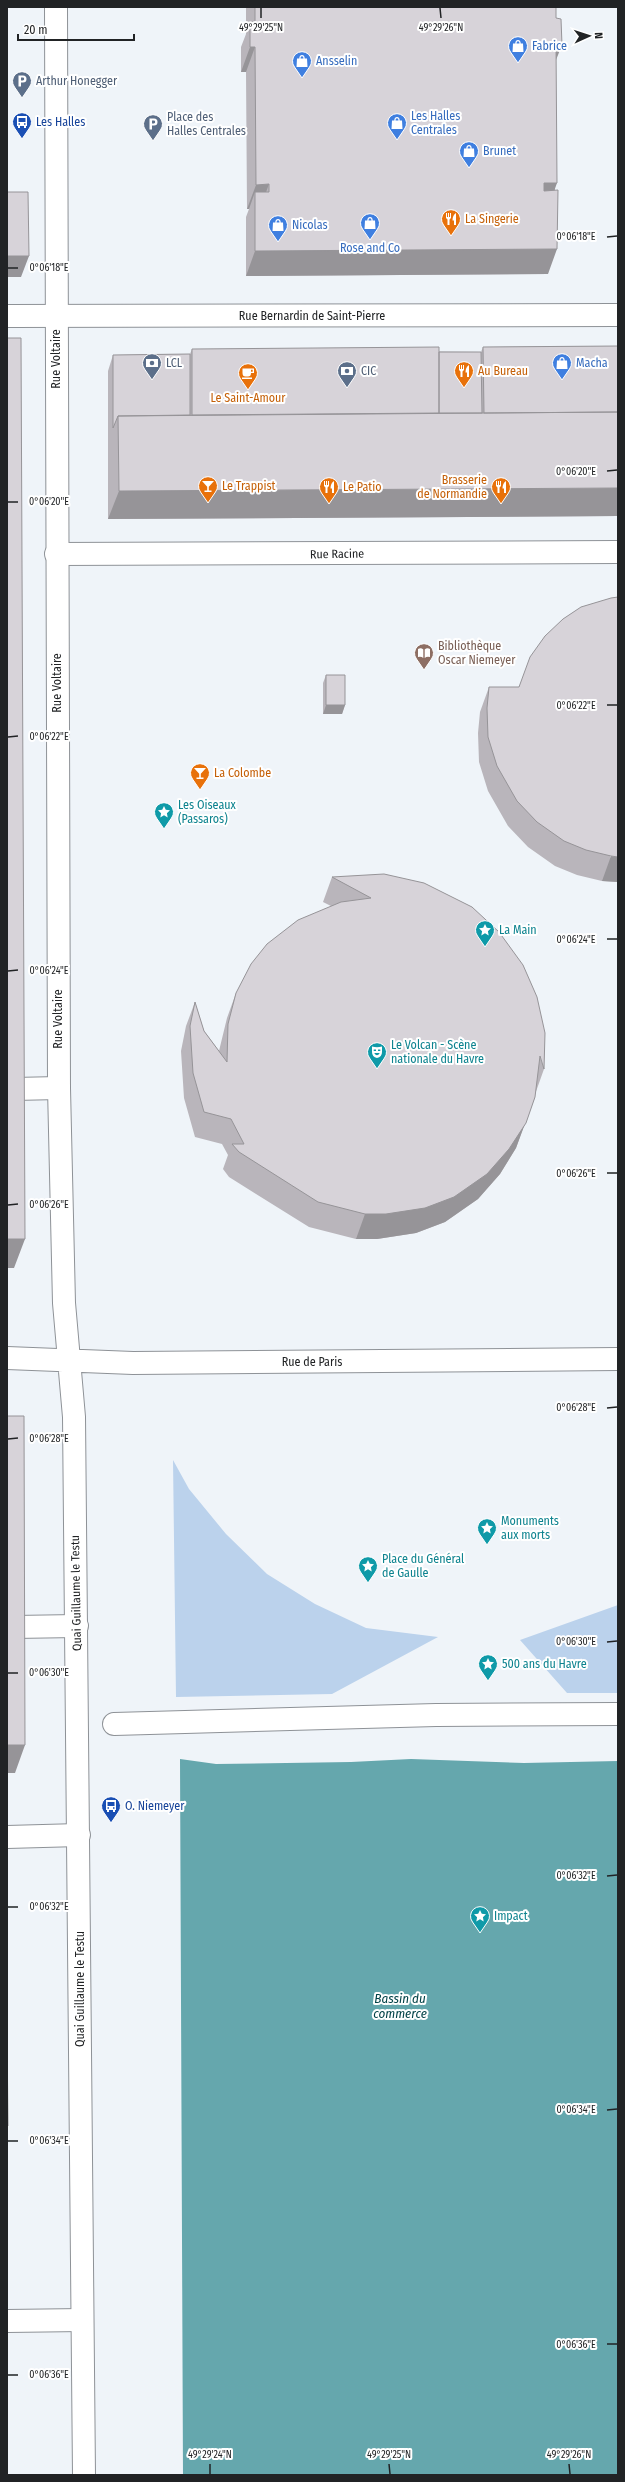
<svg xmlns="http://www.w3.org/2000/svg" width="625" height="2482" font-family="'Fira Sans Condensed',sans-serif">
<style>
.green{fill:#bbd2ec}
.water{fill:#65a7ad}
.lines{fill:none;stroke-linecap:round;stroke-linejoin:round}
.street-casing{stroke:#8e9297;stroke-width:24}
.secondary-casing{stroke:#8e9297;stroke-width:24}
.street{stroke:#fff;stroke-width:22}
.secondary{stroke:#fff;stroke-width:22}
.wall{fill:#b9b5bb}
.shaded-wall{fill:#969498}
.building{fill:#d7d3d9;stroke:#969498}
.ticks{fill:none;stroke:#212325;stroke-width:1.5}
.labels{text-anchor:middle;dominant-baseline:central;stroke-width:4;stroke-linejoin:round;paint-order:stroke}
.shop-label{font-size:12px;fill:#366cbe;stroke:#fff;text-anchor:start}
.service-label{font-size:12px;fill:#4e5e75;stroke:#fff;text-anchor:start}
.transit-label{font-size:12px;fill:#164399;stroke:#fff;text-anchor:start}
.food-label{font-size:12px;fill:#c56008;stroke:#fff;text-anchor:start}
.street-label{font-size:12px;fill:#212325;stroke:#fff}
.education-label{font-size:12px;fill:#785e54;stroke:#fff;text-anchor:start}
.culture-label{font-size:12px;fill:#0d838f;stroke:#fff;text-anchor:start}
.water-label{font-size:13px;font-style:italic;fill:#014247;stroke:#fff}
.ticks-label{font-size:10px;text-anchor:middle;fill:#212325;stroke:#fff;stroke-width:4;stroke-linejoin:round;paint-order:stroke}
</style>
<rect width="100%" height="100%" fill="#eff4f9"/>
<path class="green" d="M173 1460 189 1489 226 1534 267 1574 315 1604 366 1628 438 1637 332 1694 176 1697Z
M618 1605V1693H567L520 1640Z"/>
<path class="water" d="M180 1759 216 1764 351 1762 411 1759 524 1763 618 1761V2475H183Z"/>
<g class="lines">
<g class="street-casing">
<path id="street" d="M7 316 618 315
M56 554 618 552
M14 1089 59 1088
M14 1627 77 1626
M114 1724 436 1715 618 1714
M7 1837 79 1835
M7 2321 82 2320"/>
</g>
<g class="secondary-casing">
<path id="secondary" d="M56 7 59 1088 64 1303 74 1417 84 2475
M7 1358 133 1363 618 1359"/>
</g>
<use href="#street" class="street"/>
<use href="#secondary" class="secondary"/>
</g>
<path class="wall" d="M246 7H556V59L555 190 548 274 246 276V217L249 209H247L246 72H241V47L246 34Z
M618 346V516L108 519V371L113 355 190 354 192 349 481 352 483 347Z
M545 636 618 882 602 881 577 875 555 866 528 847 508 826 488 791 479 762 478 733 480 712 489 687H519Z
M326 675 345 705 342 714H323V683Z
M332 877 499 932 544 1069 516 1148 500 1174 478 1199 445 1222 416 1233 377 1239H356L309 1227 229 1177 223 1169 228 1155 222 1144 195 1137 184 1098 181 1051 186 1026 195 1002 204 1031 219 1051 227 1018 236 993 331 906 323 902Z"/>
<path class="shaded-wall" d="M556 45H562L552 70Z
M250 47H255L246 72H241Z
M544 183H557L548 208H535Z
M269 184 260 209 255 192 249 209H247L256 185Z
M557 249 548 274 246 276 255 251Z
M7 256H29L21 277H7Z
M618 488V516L108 519 119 491Z
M326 705H345L342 714H323Z
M611 856 618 857V882L602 881Z
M535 1097 516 1148 500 1174 478 1199 445 1222 416 1233 377 1239H356L365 1214Z
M7 1239H25L14 1268H7Z
M7 1745H25L15 1773H7Z"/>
<path class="building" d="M255 7H556V18L561 19 562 45H556L557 183H544V191L558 190 557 249 255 251V192H269V184L256 185 255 47H250V22H255Z
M7 192H28L29 256H7Z
M7 338H21L25 1239H7Z
M618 346V412L484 413 483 347Z
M439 347V413L192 415V349Z
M439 352H481L482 413H439Z
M190 354V415L118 416 113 428V355Z
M618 412V488L119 491 118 416Z
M618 597V857L611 856 586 850 564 841 537 822 517 801 497 766 488 737 487 708 489 687H519L530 657 545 636 563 619 581 607 611 598Z
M326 675H345V705H326Z
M384 874 424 883 472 907 499 932 523 965 537 997 545 1033 544 1069 540 1056 535 1097 526 1123 509 1149 487 1174 454 1197 425 1208 386 1214H365L318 1202 239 1152 232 1144H244L231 1119 204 1112 193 1073 190 1026 195 1002 204 1031 227 1062 228 1024 236 993 251 964 267 944 298 920 341 902 371 898 332 877Z
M7 1416H24L25 1745H7Z
M7 2030 8 2126H7Z"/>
<path class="ticks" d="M261 8V18M440 8 441 18M607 237 617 236M8 268H18M607 471 617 470M8 502H18M607 705H617M8 737 18 736M607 939H617M8 971 18 970M607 1173H617M8 1205 18 1204M607 1408 617 1407M8 1439 18 1438M607 1642 617 1641M8 1673H18M607 1876 617 1875M8 1907H18M607 2110 617 2109M8 2141H18M607 2344H617M8 2375H18M210 2464V2474M389 2464 390 2474M569 2464 570 2474"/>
<defs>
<g id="shop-pin" transform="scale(1)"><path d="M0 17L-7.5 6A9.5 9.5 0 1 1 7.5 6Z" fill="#3f7fe0" stroke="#fff"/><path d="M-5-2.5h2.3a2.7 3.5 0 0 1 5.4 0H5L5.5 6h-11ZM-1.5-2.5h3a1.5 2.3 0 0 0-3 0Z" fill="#fff"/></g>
<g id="parking-pin" transform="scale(1)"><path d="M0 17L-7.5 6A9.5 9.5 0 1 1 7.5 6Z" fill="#5c6f8a" stroke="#fff"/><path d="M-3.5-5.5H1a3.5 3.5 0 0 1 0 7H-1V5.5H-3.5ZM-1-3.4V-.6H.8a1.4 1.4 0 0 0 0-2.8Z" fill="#fff"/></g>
<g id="bus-pin" transform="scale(1)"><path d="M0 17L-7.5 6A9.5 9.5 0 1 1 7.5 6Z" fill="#1a4fb4" stroke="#fff"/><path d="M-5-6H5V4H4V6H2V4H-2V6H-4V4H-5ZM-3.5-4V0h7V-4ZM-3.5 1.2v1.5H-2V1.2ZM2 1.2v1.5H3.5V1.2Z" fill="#fff"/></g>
<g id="restaurant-pin" transform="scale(1)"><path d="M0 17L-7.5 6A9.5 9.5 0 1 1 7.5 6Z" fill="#e8710a" stroke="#fff"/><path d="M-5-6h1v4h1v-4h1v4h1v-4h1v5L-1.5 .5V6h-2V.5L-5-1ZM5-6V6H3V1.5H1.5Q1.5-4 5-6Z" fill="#fff"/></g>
<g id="bank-pin" transform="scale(1)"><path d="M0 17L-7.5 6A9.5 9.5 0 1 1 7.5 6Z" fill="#5c6f8a" stroke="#fff"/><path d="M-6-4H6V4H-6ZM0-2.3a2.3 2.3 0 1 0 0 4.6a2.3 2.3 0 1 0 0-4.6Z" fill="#fff"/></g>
<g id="cafe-pin" transform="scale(1)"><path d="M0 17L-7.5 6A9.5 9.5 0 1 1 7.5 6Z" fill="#e8710a" stroke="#fff"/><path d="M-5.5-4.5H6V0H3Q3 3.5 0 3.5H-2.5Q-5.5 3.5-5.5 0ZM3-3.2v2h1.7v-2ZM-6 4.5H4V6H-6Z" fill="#fff"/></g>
<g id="bar-pin" transform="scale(1)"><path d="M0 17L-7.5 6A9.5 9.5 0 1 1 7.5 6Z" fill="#e8710a" stroke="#fff"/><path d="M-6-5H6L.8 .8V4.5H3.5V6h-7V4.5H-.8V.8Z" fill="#fff"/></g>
<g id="library-pin" transform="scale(1)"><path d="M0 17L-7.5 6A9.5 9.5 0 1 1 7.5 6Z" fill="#8d6e63" stroke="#fff"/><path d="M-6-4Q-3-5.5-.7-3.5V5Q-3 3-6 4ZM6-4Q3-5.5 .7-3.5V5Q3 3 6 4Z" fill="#fff"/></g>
<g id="sight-pin" transform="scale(1)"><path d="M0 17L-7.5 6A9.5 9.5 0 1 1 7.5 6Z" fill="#0f9aa8" stroke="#fff"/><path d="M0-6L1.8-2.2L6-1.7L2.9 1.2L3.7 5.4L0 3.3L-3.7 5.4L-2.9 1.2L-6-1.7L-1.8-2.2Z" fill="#fff"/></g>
<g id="theatre-pin" transform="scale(1)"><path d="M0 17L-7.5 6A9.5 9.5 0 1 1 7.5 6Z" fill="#0f9aa8" stroke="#fff"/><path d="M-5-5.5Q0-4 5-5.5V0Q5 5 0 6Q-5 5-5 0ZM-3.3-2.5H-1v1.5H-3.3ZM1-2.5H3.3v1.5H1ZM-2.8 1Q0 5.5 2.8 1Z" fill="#fff"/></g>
</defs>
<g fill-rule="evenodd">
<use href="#shop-pin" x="518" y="46"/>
<use href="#shop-pin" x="302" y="61"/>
<use href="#parking-pin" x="22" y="81"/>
<use href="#bus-pin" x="22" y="122"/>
<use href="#shop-pin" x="397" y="123"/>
<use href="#parking-pin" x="153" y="124"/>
<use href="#shop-pin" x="469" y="151"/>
<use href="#restaurant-pin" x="451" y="219"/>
<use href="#shop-pin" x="370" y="223"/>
<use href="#shop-pin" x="278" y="225"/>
<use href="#bank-pin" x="152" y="363"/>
<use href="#shop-pin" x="562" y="363"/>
<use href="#bank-pin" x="347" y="371"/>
<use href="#restaurant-pin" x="464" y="371"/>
<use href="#cafe-pin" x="248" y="373"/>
<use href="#bar-pin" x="208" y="486"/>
<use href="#restaurant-pin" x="329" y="487"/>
<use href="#restaurant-pin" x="501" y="487"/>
<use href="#library-pin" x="424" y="653"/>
<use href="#bar-pin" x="200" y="773"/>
<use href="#sight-pin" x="164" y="812"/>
<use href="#sight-pin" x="485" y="930"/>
<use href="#theatre-pin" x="377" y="1052"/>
<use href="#sight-pin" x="487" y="1528"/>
<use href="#sight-pin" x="368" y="1566"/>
<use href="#sight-pin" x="488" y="1664"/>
<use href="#bus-pin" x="111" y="1806"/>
<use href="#sight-pin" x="480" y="1916"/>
</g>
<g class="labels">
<g class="shop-label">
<text x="532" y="46">Fabrice</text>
<text x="316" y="61">Ansselin</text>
<text x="411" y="116">Les Halles<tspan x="411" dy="14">Centrales</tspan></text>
<text x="483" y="151">Brunet</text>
<text x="292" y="225">Nicolas</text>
<text x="370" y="248" text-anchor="middle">Rose and Co</text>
<text x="576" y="363">Macha</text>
</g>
<g class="service-label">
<text x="36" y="81">Arthur Honegger</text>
<text x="167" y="117">Place des<tspan x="167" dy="14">Halles Centrales</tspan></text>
<text x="166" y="363">LCL</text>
<text x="361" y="371">CIC</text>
</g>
<g class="transit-label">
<text x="36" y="122">Les Halles</text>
<text x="125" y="1806">O. Niemeyer</text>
</g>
<g class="food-label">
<text x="465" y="219">La Singerie</text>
<text x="478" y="371">Au Bureau</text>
<text x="248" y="398" text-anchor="middle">Le Saint-Amour</text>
<text x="487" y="480" text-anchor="end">Brasserie<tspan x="487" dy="14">de Normandie</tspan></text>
<text x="222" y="486">Le Trappist</text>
<text x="343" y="487">Le Patio</text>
<text x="214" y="773">La Colombe</text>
</g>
<g class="street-label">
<text x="312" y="316">Rue Bernardin de Saint-Pierre</text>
<text transform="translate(56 359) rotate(-90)">Rue Voltaire</text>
<text transform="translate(337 554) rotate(-1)">Rue Racine</text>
<text transform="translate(57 683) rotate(-90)">Rue Voltaire</text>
<text transform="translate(58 1019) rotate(-90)">Rue Voltaire</text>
<text x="312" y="1362">Rue de Paris</text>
<text transform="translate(76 1593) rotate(-91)">Quai Guillaume le Testu</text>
<text transform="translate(80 1989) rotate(-90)">Quai Guillaume le Testu</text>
</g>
<g class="education-label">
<text x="438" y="646">Bibliothèque<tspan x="438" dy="14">Oscar Niemeyer</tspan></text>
</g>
<g class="culture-label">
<text x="178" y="805">Les Oiseaux<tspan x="178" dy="14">(Passaros)</tspan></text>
<text x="499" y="930">La Main</text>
<text x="391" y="1045">Le Volcan - Scène<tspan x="391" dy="14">nationale du Havre</tspan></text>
<text x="501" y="1521">Monuments<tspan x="501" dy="14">aux morts</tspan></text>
<text x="382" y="1559">Place du Général<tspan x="382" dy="14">de Gaulle</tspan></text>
<text x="502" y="1664">500 ans du Havre</text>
<text x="494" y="1916">Impact</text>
</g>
<g class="water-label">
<text x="400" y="1998">Bassin du<tspan x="400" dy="15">commerce</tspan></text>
</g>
</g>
<g class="ticks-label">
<text x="261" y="31">49°29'25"N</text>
<text x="441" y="31">49°29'26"N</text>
<text x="576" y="240">0°06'18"E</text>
<text x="49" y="271">0°06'18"E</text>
<text x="576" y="475">0°06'20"E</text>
<text x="49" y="505">0°06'20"E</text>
<text x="576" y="709">0°06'22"E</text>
<text x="49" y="740">0°06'22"E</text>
<text x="576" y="943">0°06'24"E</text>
<text x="49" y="974">0°06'24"E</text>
<text x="576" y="1177">0°06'26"E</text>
<text x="49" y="1208">0°06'26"E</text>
<text x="576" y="1411">0°06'28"E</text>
<text x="49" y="1442">0°06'28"E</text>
<text x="576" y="1645">0°06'30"E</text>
<text x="49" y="1676">0°06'30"E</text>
<text x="576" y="1879">0°06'32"E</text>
<text x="49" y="1910">0°06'32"E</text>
<text x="576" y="2113">0°06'34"E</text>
<text x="49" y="2144">0°06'34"E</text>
<text x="576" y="2348">0°06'36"E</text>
<text x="49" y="2378">0°06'36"E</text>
<text x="210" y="2458">49°29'24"N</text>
<text x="389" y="2458">49°29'25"N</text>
<text x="569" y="2458">49°29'26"N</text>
</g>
<rect width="625" height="2482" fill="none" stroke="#212325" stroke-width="16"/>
<g transform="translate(589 36) rotate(87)" stroke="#ffffff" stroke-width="3" paint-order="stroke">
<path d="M0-3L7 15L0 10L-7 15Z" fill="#212325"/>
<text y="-6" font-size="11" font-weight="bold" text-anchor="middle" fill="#212325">N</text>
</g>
<path d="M18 34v6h116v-6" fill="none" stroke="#212325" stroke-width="2"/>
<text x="24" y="34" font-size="12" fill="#212325" stroke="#ffffff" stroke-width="3" paint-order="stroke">20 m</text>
</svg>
